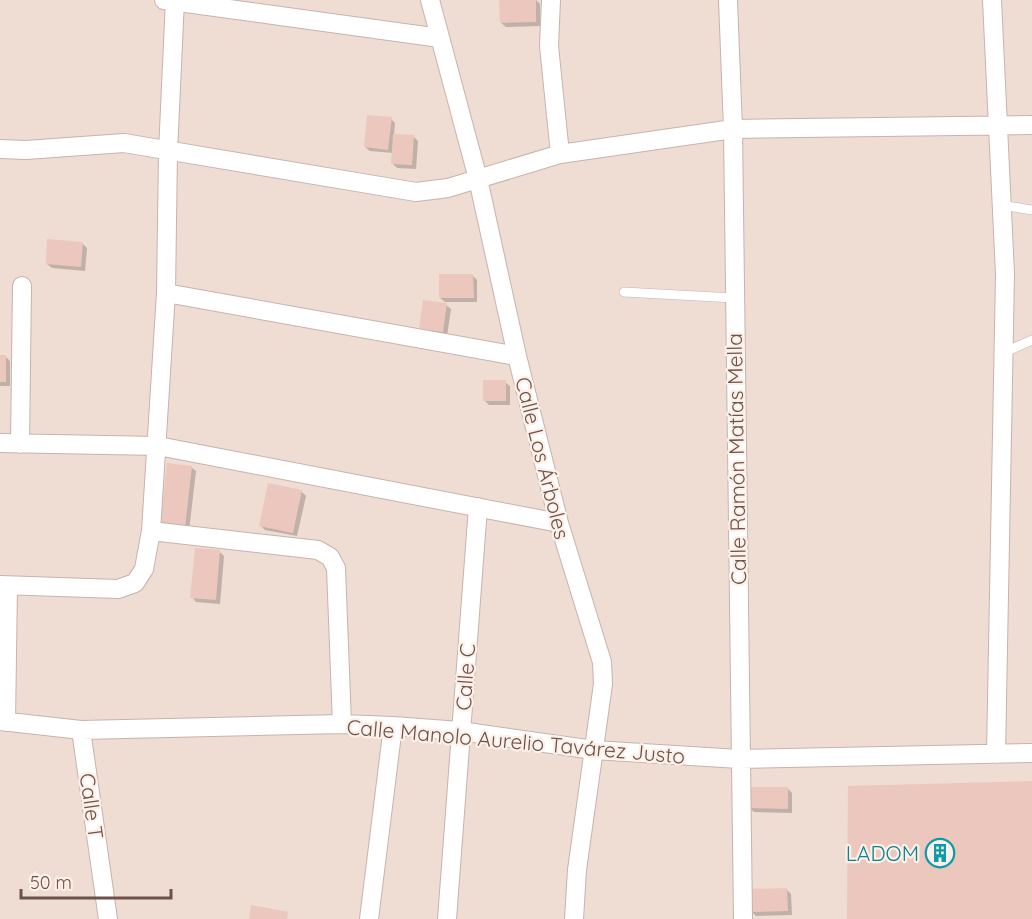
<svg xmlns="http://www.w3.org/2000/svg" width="1032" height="919" font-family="Quicksand,sans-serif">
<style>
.residential{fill:#efdcd2}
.shadow{fill:#0003}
.building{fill:#ebc7be}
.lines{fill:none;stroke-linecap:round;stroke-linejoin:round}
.service-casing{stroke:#c8b3ab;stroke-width:10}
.minor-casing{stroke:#c8b3ab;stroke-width:20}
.service{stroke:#fff;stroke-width:9}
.minor{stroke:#fff;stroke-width:18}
.labels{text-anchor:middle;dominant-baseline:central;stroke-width:4.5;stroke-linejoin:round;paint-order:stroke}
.street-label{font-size:21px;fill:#6d524c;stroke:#fcf0e8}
.culture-label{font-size:21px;fill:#0d838f;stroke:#fcf0e8;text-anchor:end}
</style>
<rect width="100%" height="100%" fill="#f9ece3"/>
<path class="residential" d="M0 0H1032V919H0Z"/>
<path class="shadow" d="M501 0H536L540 4V26L506 27 501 23Z
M391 119 395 123 394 135 413 136 418 141 416 169 397 168 393 164V153L370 151 365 147Z
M82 243 87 248 85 271 52 268 47 264Z
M473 276 477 280V302H445L440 298Z
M446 305 451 309 447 336 425 333 421 329Z
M0 356H5L10 361V386H0Z
M505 382 510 386V405H489L485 401Z
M191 467 196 471 189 531 166 528Z
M301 491 306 496 297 536 265 530 260 525Z
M220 552 224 556 220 604 196 602 192 597Z
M788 789 792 793V813L754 812 750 808Z
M787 890 791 894 792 915 756 916 751 911Z"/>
<path class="building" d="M499 0H536V22L500 23Z
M367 115 392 117 388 150 364 147Z
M393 134 414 135 412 165 391 164Z
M47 239 83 242 81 267 46 264Z
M439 274H473L474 298H439Z
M423 300 447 303 443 332 419 329Z
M0 355H6V382H0Z
M483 380H506V401H483Z
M167 463 192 466 185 528 160 525Z
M268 483 302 490 293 533 259 526Z
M195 548 220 550 216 600 190 598Z
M1032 781V919H847L848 786Z
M749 787H788V809L748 808Z
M787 888 788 911 750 912 749 889Z
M251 905 288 912 287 919H249Z"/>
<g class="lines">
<g class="service-casing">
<path id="service" d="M1001 205 1032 210
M624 292 734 298
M1005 352 1032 340"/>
</g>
<g class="minor-casing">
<path id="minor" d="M164 0 440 38
M430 0 478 179 517 356 559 523 602 662 603 684 577 870 574 919
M551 0 549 46 560 154
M728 0 733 129 743 919
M992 0 1005 274 996 754
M0 149 26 150 124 143 416 192 448 188 560 154 733 129 1032 125
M166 293 517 356
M0 443 158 446 559 523
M20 444 22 286
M151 531 318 550 330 557 336 568 342 724
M0 585 118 589 135 583 144 569 151 531 166 293 168 152 175 0
M0 721 81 730 342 724 393 726 460 731 594 750 739 759 1032 753
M6 722 8 586
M81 730 108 919
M369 919 393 726
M447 919 478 507"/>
</g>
<use href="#service" class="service"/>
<use href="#minor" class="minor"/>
</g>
<defs>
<g id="building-ring" transform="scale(1.5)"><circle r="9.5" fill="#fcf0e8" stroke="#0f9aa8" stroke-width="1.5"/><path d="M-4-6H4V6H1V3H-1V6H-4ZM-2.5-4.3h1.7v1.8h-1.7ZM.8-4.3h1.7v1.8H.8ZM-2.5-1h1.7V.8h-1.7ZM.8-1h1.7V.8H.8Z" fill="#0f9aa8"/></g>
</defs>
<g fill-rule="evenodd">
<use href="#building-ring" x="940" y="853"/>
</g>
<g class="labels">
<g class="street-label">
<text transform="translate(543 458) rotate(76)">Calle Los Árboles</text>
<text transform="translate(736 459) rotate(-91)">Calle Ramón Matías Mella</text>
<text transform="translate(465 677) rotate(-86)">Calle C</text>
<text transform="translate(516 741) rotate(5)">Calle Manolo Aurelio Tavárez Justo</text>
<text transform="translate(92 806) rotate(82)">Calle T</text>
</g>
<g class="culture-label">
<text x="919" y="853">LADOM</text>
</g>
</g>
<path d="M21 889v9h150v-9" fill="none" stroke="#6d524c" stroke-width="3"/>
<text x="30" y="889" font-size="18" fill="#6d524c" stroke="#fcf0e8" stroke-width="4.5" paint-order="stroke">50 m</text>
</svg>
